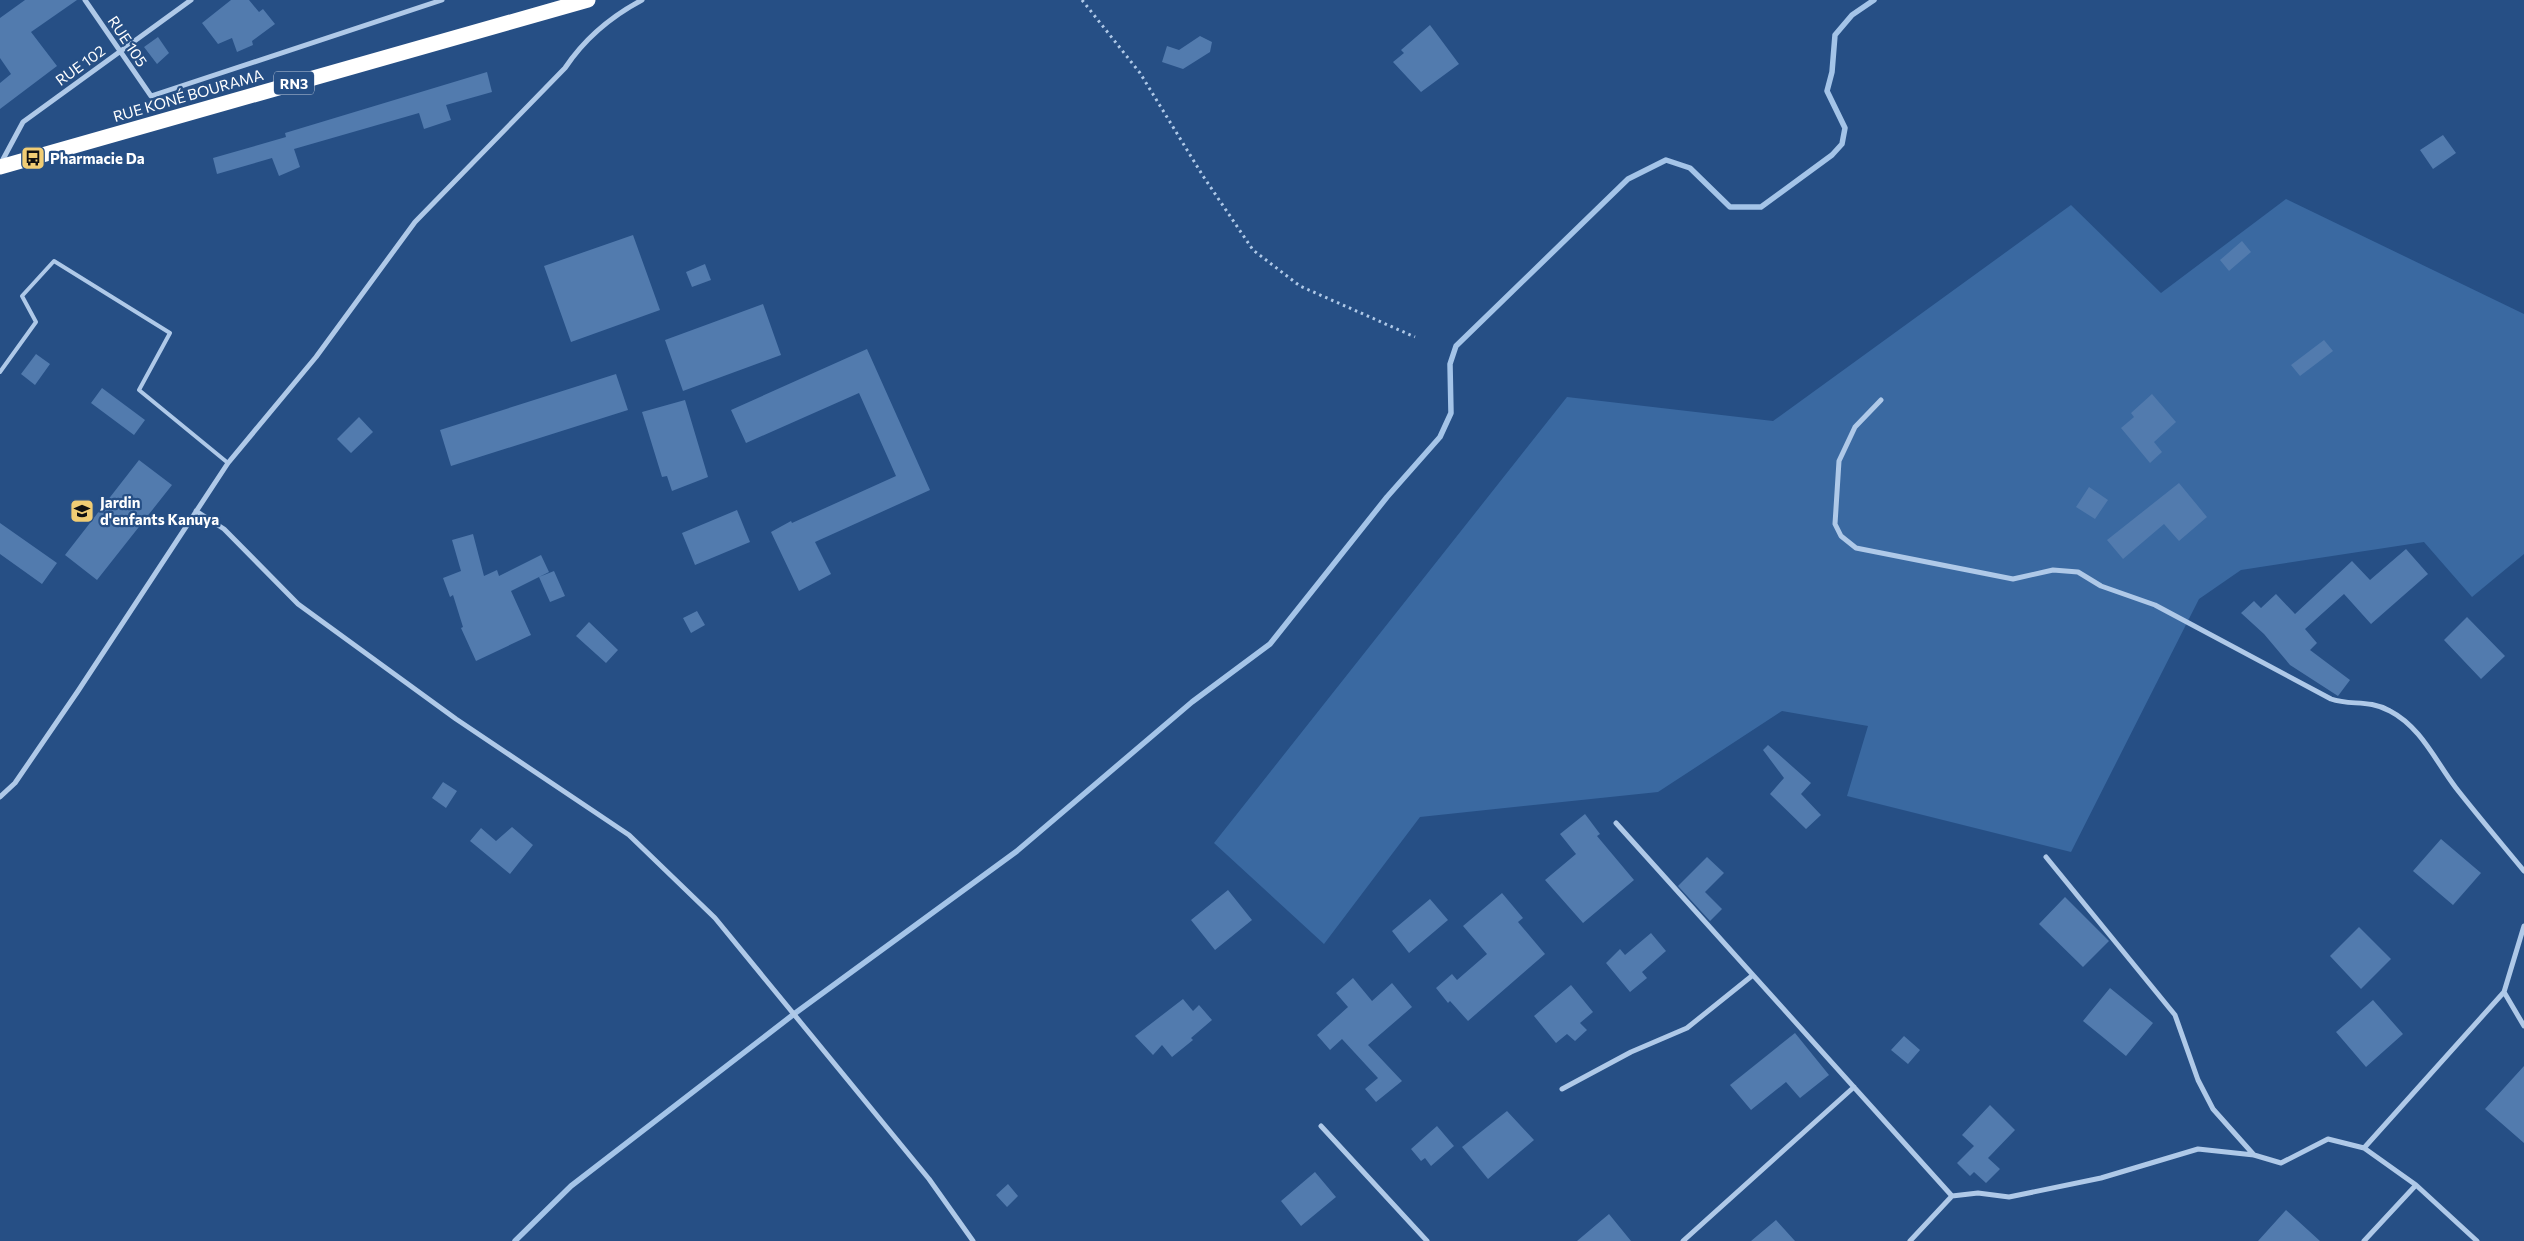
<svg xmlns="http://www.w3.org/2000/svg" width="2524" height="1241" font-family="Commissioner,sans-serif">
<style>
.green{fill:#3a69a1}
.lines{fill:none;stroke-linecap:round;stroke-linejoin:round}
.stream{stroke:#a4c4e8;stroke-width:5.5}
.building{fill:#527bae}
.path{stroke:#afc9e8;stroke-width:3;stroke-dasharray:2.5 4;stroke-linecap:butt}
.lane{stroke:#afc9e8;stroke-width:4}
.street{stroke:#afc9e8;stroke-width:5}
.highway{stroke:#fff;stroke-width:15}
.labels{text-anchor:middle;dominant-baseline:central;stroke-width:4.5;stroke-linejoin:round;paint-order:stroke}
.shield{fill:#264f85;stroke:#becada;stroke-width:1}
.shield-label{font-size:14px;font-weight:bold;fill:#fff}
.street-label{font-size:15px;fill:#fff;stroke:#264f85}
.poi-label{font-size:15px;font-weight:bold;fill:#fff;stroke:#264f85;text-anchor:start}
</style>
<rect width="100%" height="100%" fill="#264f85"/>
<path class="green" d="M2286 199 2524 314V554L2472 597 2424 542 2241 570 2199 599 2071 852 1847 796 1868 726 1782 711 1658 792 1420 817 1324 944 1214 843 1567 397 1773 421 2071 205 2161 293Z"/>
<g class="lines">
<path class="stream" d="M515 1241 571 1186 794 1014 1017 851 1192 702 1270 644 1387 497 1440 437 1451 413 1450 364 1456 346 1628 179 1666 160 1690 168 1730 207H1761L1832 155 1842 144 1845 128 1827 91 1832 72 1835 35 1852 15 1874 0"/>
</g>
<path class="building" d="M25 0H77L31 32 57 66 0 109V83L11 74 0 58V18Z
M231 0H249L259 12 263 9 275 24 252 41 253 45 237 52 232 38 218 44 202 23Z
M1430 25 1459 64 1421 92 1393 62 1404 53 1401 50Z
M1200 36 1212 42 1210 52 1183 69 1162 62 1167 46 1179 50Z
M158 37 169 53 157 64 144 47Z
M487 72 492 92 446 105 451 120 424 129 419 113 294 149 300 167 279 176 272 158 217 174 213 158 286 137 285 133Z
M2443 135 2456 153 2433 169 2420 150Z
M633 235 660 310 571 342 544 266Z
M2242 241 2251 252 2229 271 2220 260Z
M705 264 711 280 692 287 686 272Z
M763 304 781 355 683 391 665 340Z
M2324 340 2333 351 2300 376 2291 365Z
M867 349 930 490 815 542 831 574 799 591 771 532 791 521 792 523 896 476 859 393 746 443 731 410Z
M36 354 50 364 35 385 21 374Z
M616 374 628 410 451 466 440 430Z
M102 388 145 420 134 435 91 403Z
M2152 394 2176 422 2154 442 2162 452 2150 463 2121 428 2134 417 2131 413Z
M685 400 708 477 672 491 667 476 662 477 642 412Z
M359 417 373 432 351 453 337 439Z
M139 460 172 485 97 580 65 555Z
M2179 483 2207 517 2179 541 2164 524 2123 559 2107 540Z
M2089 487 2108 500 2095 519 2076 507Z
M737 510 750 542 695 565 682 533Z
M0 523 57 563 42 584 0 554Z
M473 534 484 576 497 570 499 576 541 555 549 572 511 591 531 635 476 661 461 628 463 627 453 595 450 597 443 578 461 571 452 540Z
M2406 549 2428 574 2371 624 2344 594 2305 629 2317 643 2310 650 2350 680 2338 696 2290 665 2264 634 2241 613 2254 601 2261 608 2276 594 2295 614 2352 561 2370 580Z
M554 571 565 596 550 602 539 577Z
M697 611 705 625 691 633 683 618Z
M2467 617 2505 656 2481 679 2444 640Z
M589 622 618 650 606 663 576 636Z
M1768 745 1811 783 1801 794 1821 815 1806 829 1770 794 1784 778 1763 750Z
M443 782 457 791 446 808 432 798Z
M1585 814 1600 834 1597 836 1634 880 1583 923 1545 880 1576 854 1560 834Z
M512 827 533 845 510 874 470 841 481 828 496 841Z
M2441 839 2481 873 2453 905 2413 871Z
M1707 857 1724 873 1705 892 1722 909 1710 921 1678 886Z
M1228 890 1252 920 1215 950 1191 920Z
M1502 893 1523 918 1518 922 1545 954 1468 1021 1450 1001 1448 1003 1436 988 1452 974 1457 980 1487 954 1463 926Z
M2065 897 2109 941 2083 967 2039 924Z
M1430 899 1448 920 1409 953 1392 931Z
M2359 927 2391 959 2361 989 2330 956Z
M1651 933 1666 951 1642 972 1647 978 1630 992 1606 963 1620 949 1625 955Z
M1353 978 1372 1001 1392 983 1412 1007 1368 1045 1402 1081 1376 1102 1365 1089 1378 1078 1342 1039 1330 1050 1317 1035 1348 1007 1336 993Z
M1571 985 1593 1012 1580 1023 1587 1030 1575 1041 1567 1034 1556 1043 1534 1016Z
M2110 988 2153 1023 2126 1056 2083 1021Z
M1183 999 1193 1011 1199 1005 1212 1020 1191 1038 1193 1040 1172 1057 1162 1045 1153 1055 1135 1036Z
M2373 1000 2403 1034 2366 1067 2336 1032Z
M1795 1033 1829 1075 1800 1098 1786 1082 1751 1110 1730 1085Z
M1904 1036 1920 1050 1908 1064 1891 1050Z
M2524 1066V1143L2485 1109Z
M1990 1105 2015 1130 1988 1158 2000 1169 1986 1183 1974 1172 1970 1176 1957 1163 1974 1146 1962 1135Z
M1507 1111 1534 1140 1488 1179 1462 1147Z
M1437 1126 1454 1146 1431 1166 1425 1158 1421 1161 1411 1149Z
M1315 1172 1336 1197 1301 1226 1281 1201Z
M1008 1184 1018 1196 1007 1207 996 1195Z
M2286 1210 2320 1241H2258Z
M1609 1214 1631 1241H1577Z
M1776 1220 1795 1241H1751Z"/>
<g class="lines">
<path class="path" d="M1082 0 1140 73 1203 176 1253 250 1300 286 1415 337"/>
<path class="lane" d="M0 372 36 322 22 296 54 261 170 333 139 390 228 463"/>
<path class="street" d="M85 0 151 96 442 0
M1 163 23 122 191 0
M1881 400 1855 427 1839 461 1835 524 1841 536 1856 548 2013 579 2053 570 2078 572 2101 586 2155 605 2331 699C2351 706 2368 699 2390 711 2421 727 2436 762 2456 788 2478 816 2501 843 2524 871
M196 511 224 529 298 604 456 719 629 835 715 918 929 1179 973 1241
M0 797 15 783 78 691 228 463 316 357 415 222 565 68C585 38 610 17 642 0
M1616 823 1952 1196
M2046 857 2175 1015 2198 1080 2213 1109 2254 1155
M2524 926 2504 992 2524 1026
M1562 1089 1631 1052 1687 1028 1753 975
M1321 1126 1427 1241
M2364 1148 2504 992
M1683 1241 1854 1087
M1910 1241 1952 1196 1978 1193 2009 1197 2101 1178 2198 1149 2254 1155 2281 1163 2328 1139 2364 1148 2416 1185 2477 1241
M2364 1241 2416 1185"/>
<path class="highway" d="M0 167 588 0"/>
</g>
<defs>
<g id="bus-square" transform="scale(1.25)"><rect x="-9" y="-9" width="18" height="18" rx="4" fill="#f1cd74" stroke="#264f85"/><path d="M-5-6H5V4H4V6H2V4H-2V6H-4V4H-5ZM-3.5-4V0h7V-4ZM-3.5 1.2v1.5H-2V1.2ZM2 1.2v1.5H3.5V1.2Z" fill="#111"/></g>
<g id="school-square" transform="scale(1.25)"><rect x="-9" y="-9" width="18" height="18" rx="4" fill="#f1cd74" stroke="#264f85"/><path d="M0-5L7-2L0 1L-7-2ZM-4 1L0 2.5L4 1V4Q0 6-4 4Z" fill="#111"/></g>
</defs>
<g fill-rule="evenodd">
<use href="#bus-square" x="33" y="158"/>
<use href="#school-square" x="82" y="511"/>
</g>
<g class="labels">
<rect class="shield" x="274" y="71.5" width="40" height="23" rx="4"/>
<g class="shield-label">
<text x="294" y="83">RN3</text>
</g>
<g class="street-label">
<text transform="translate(128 41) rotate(56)">RUE 105</text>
<text transform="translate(80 65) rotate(-36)">RUE 102</text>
<text transform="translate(188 95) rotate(-16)">RUE KONÉ BOURAMA</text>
</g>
<g class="poi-label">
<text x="50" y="158">Pharmacie Da</text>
<text x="100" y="502">Jardin<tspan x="100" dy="17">d'enfants Kanuya</tspan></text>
</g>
</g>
</svg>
